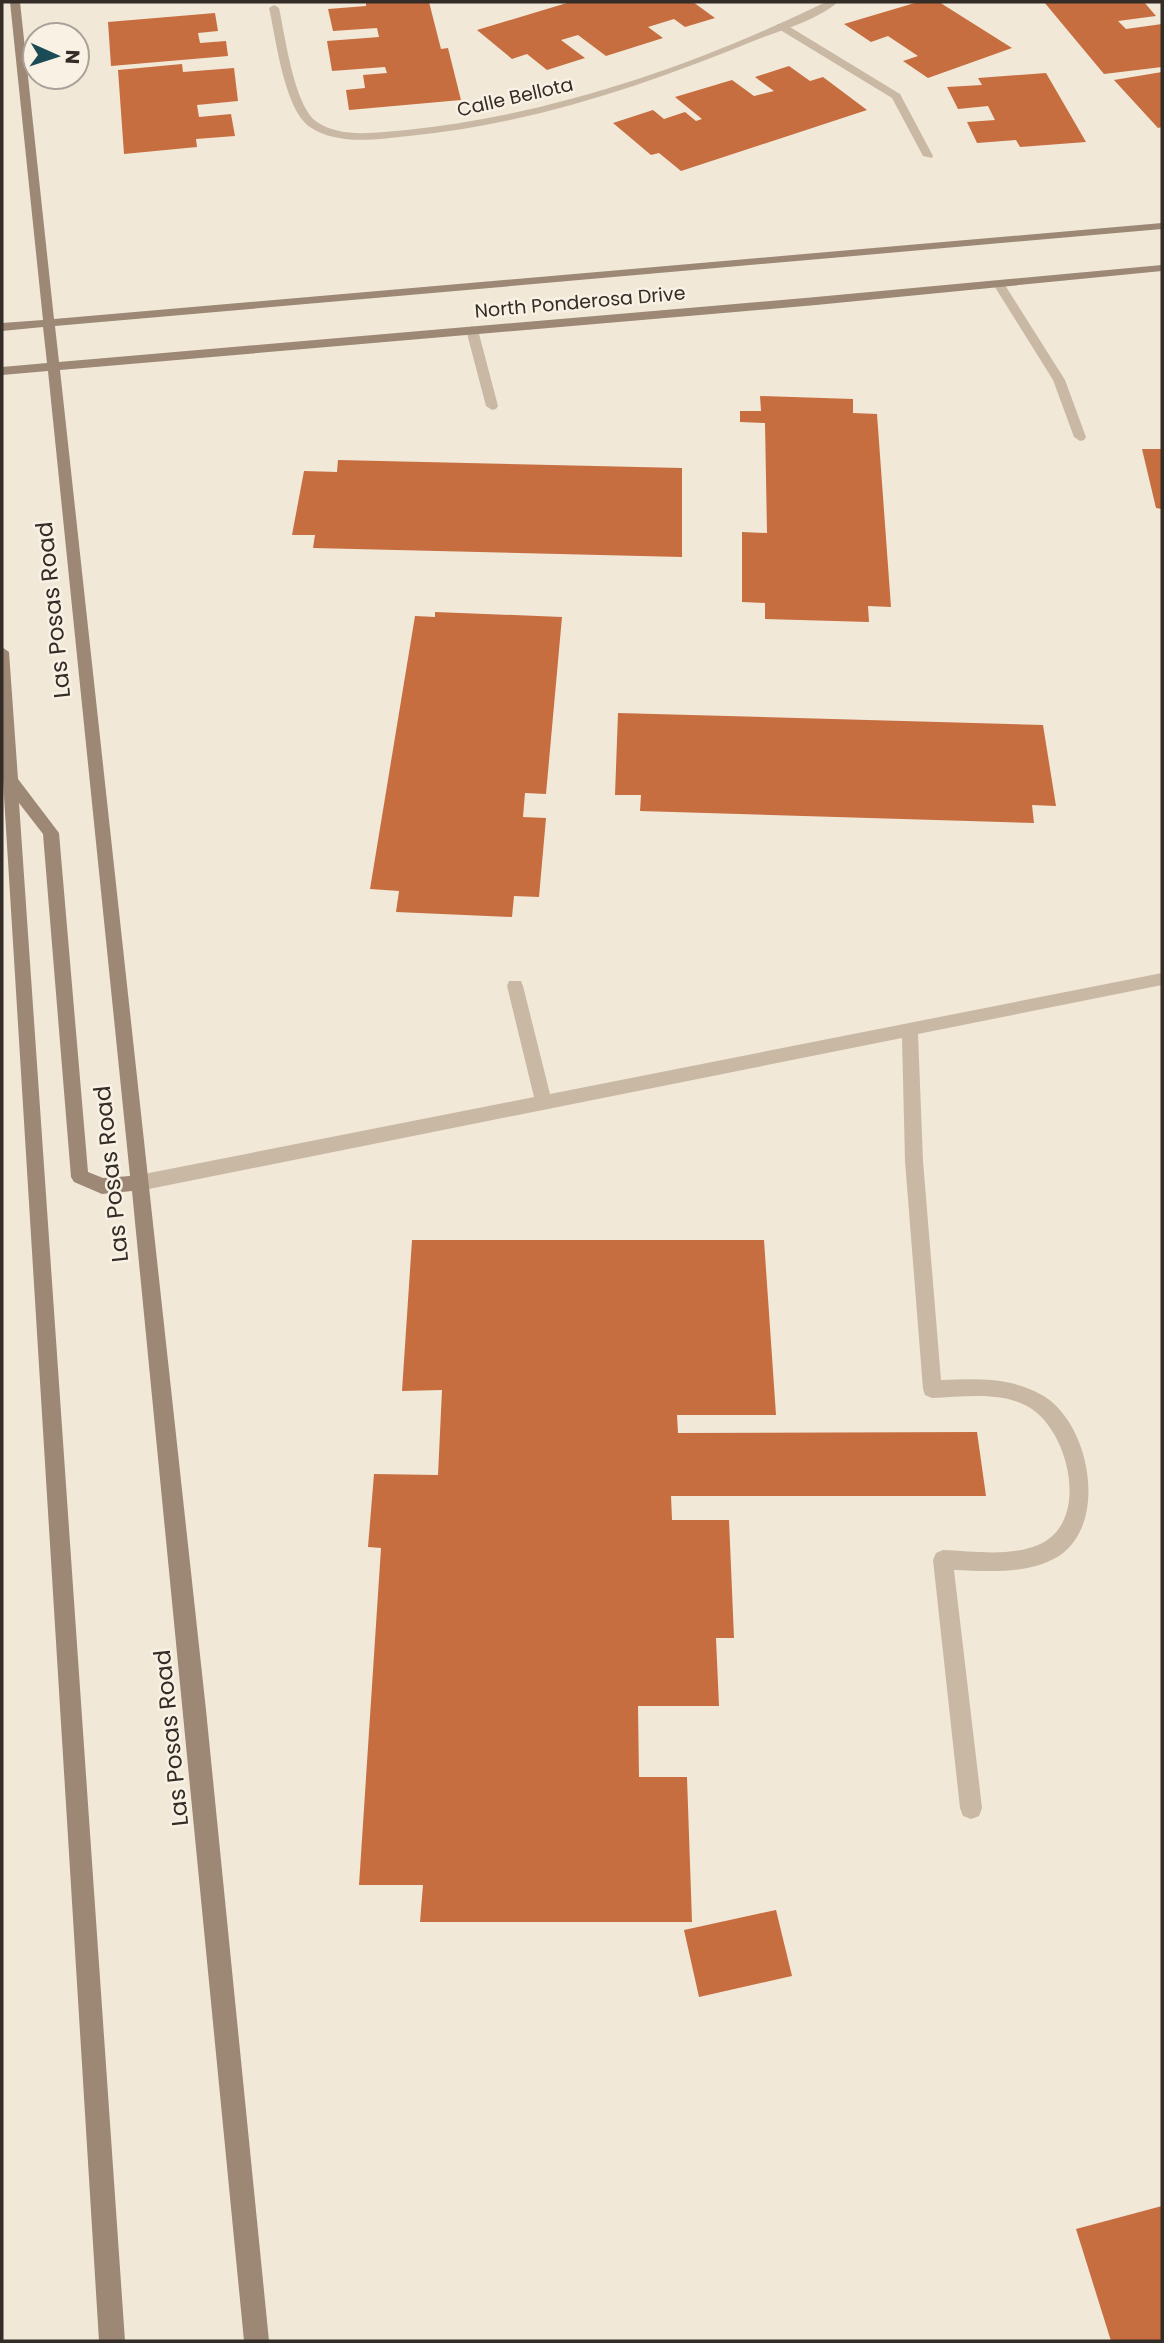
<svg xmlns="http://www.w3.org/2000/svg" width="1164" height="2343" font-family="Poppins,sans-serif">
<style>
.building{fill:#c76e40}
.lines{fill:none;stroke-linecap:round;stroke-linejoin:round}
.lane{fill:#c9b9a4;fill-rule:evenodd}
.street{fill:#c9b9a4;fill-rule:evenodd}
.secondary{fill:#9c8875;fill-rule:evenodd}
.labels{text-anchor:middle;dominant-baseline:central;stroke-width:5;stroke-linejoin:round;paint-order:stroke}
.far-street-label{font-size:19px;fill:#342c26;stroke:#f9f1e4}
.street-label{font-size:23px;fill:#342c26;stroke:#f9f1e4}
</style>
<rect width="100%" height="100%" fill="#f1e8d8"/>
<path class="building" d="M366 2H429L441 49 448 48 461 100 349 110 346 90 365 88 363 75 387 73 385 67 332 71 327 41 379 37 377 28 333 31 328 9 366 6Z
M570 2H693L715 18 685 27 674 19 648 27 663 38 606 56 578 35 561 40 585 58 547 70 527 54 512 59 477 30Z
M918 2H939L1012 48 928 78 903 61 918 56 888 36 871 42 844 24Z
M1044 2H1144L1156 16 1118 21 1126 29 1162 24V67L1104 74Z
M215 13 218 31 198 33 200 43 226 41 228 56 111 66 108 22Z
M182 64 183 72 234 68 238 101 197 105 199 117 231 114 235 136 196 139 197 147 124 154 118 70Z
M789 66 810 81 823 77 867 110 681 171 659 153 651 155 613 123 653 110 664 119 685 112 696 121 702 119 675 97 732 80 754 96 774 91 755 77Z
M1162 72V127L1158 128 1114 80Z
M1046 73 1086 142 1020 147 1016 140 977 143 967 122 995 120 988 106 958 109 947 87 982 85 978 78Z
M760 396 853 399V413L877 414 891 607 868 606 869 622 765 619V603L742 602V532L767 533 765 423 740 422V411H761Z
M1142 449H1162V509L1156 508Z
M338 460 682 468V557L313 548 315 535H292L304 471 337 472Z
M435 612 562 617 546 794 525 793 523 817 546 818 539 897 514 896 512 917 396 912 399 891 370 889 415 616 435 617Z
M618 713 1043 725 1056 806 1032 805 1034 823 640 811 641 795H615Z
M412 1240H764L776 1415H677L678 1433 977 1432 986 1496H671L672 1520H729L734 1638H716L719 1706H638L639 1777H687L692 1922H420L423 1885H359L381 1548 368 1547 374 1474 438 1475 442 1390 402 1391Z
M776 1910 792 1976 699 1997 684 1930Z
M1162 2206V2341H1111L1076 2229Z"/>
<g class="lines">
<path class="lane" d="M777 24H785L900 94 933 156 932 158 923 156 892 98 777 28Z
M995 282H1003L1065 380 1086 437 1084 440 1080 441 1074 437 1053 380 993 284Z
M472 326 478 330 498 406 496 409 492 410 486 406 466 330Z
M1162 973V985L918 1034 923 1161 941 1380C975 1379 1009 1377 1040 1394 1089 1419 1110 1522 1059 1556 1028 1575 988 1571 954 1570L982 1808 979 1816 971 1819 963 1816 960 1808 933 1560 936 1553 943 1550C973 1551 1009 1557 1038 1545 1092 1523 1069 1428 1027 1406 999 1391 962 1397 932 1398L925 1395 923 1389 905 1161 902 1038 139 1191 133 1188 130 1183 133 1178 139 1175 534 1097 507 986 509 981H521L523 986 550 1094Z"/>
<path class="street" d="M826 2H838C817 20 782 30 756 40 644 86 530 124 409 136 378 139 338 146 310 127 284 109 276 38 269 8L274 5 279 8C285 35 294 106 317 122 342 139 378 132 406 130 552 115 694 66 826 2Z"/>
<path class="secondary" d="M10 2H20L54 319 1162 223V229L55 326 59 362 816 297 1162 265V271L816 305 60 370 206 1710 269 2341H244L132 1191 102 1194 74 1182 71 1177 43 834 19 803 125 2341H99L3 780 2 647 9 652 18 779 59 833 88 1172 103 1178 130 1176 48 371 2 375V367L47 363 43 327 2 331V323L43 320Z"/>
</g>
<g class="labels">
<g class="far-street-label">
<text transform="translate(515 97) rotate(-13)">Calle Bellota</text>
<text transform="translate(580 302) rotate(-5)">North Ponderosa Drive</text>
</g>
<g class="street-label">
<text transform="translate(53 610) rotate(-96)">Las Posas Road</text>
<text transform="translate(111 1174) rotate(-96)">Las Posas Road</text>
<text transform="translate(171 1738) rotate(-96)">Las Posas Road</text>
</g>
</g>
<rect width="1164" height="2343" fill="none" stroke="#342c26" stroke-width="7"/>
<g transform="translate(56 56) rotate(93)"><circle r="33" fill="#f9f1e4" stroke="#aaa298" stroke-width="2"/>
<path d="M0-5L12 26L0 18L-12 26Z" fill="#1b4c56"/>
<text y="-10" font-size="19" font-weight="bold" text-anchor="middle" fill="#342c26">N</text>
</g>
</svg>
